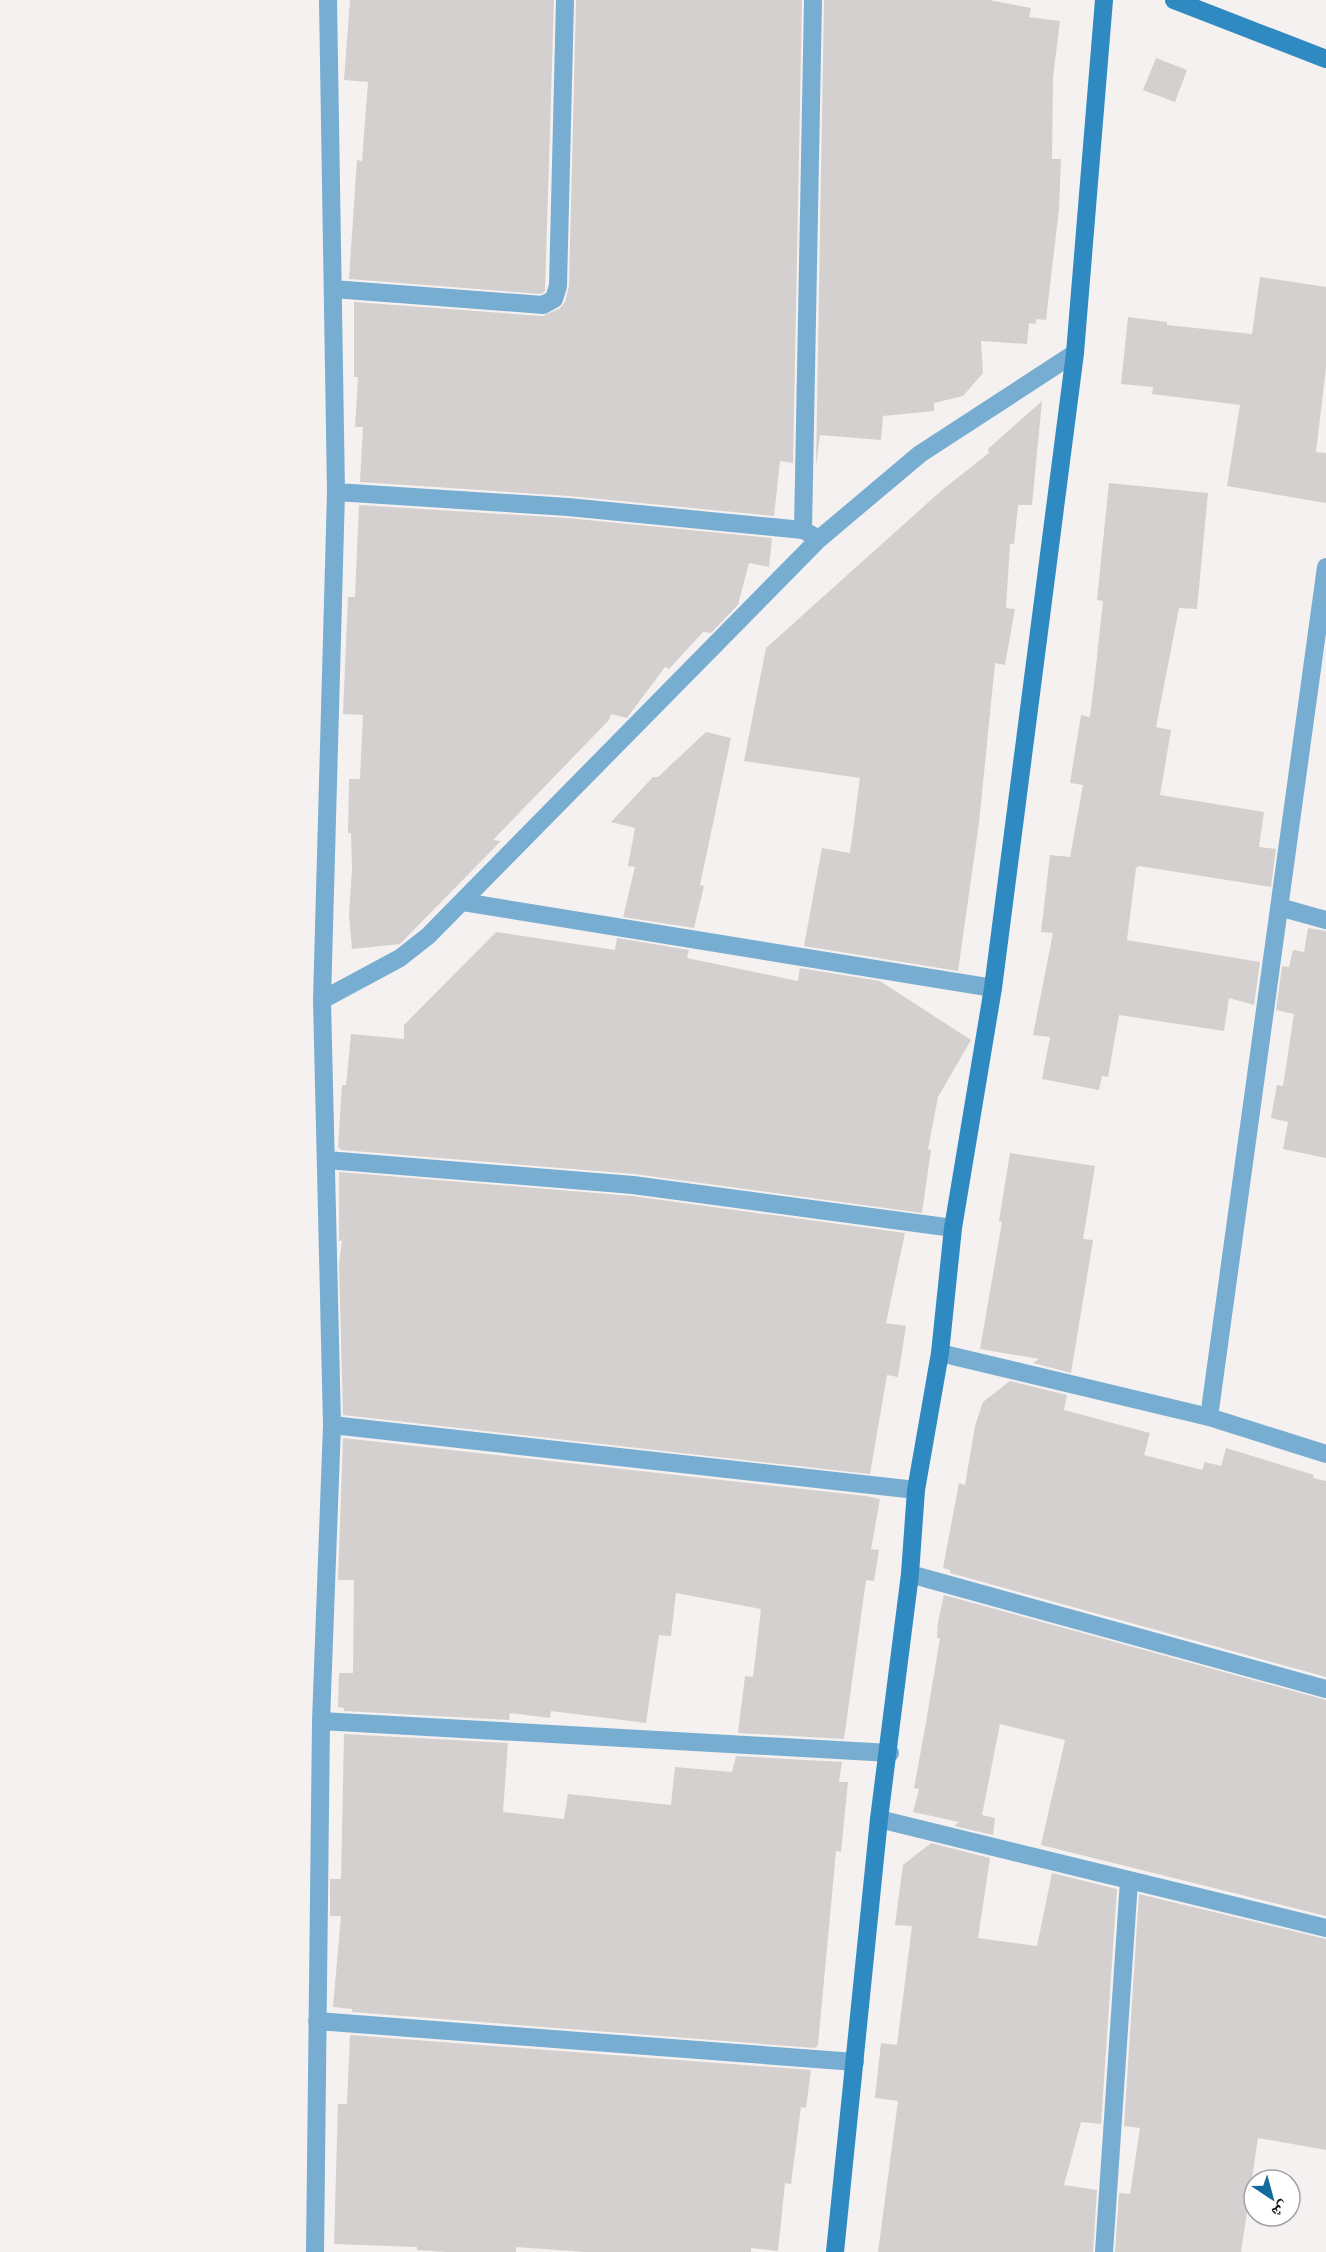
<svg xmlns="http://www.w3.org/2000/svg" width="1326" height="2252" font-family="'Roboto Serif','Noto Naskh Arabic',serif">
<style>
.building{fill:#d4d0cf}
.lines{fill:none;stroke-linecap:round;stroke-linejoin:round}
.street{stroke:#78add2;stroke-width:18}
.secondary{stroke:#2e8ac0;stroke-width:18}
</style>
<rect width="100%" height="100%" fill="#f5f1f0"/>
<path class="building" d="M350 0H554L545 291 541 294 349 279 357 160 362 161 368 82 344 80Z
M576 0H802L793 463 780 461 774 516 569 496 360 482 363 427H355L358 377H354V302L542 316 559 309 565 302 569 286Z
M824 0H989L1031 8 1029 17 1060 21 1053 77 1052 159H1061L1059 209 1046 320 1036 319V324L1029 323 1027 344 981 341 983 373 963 396 934 403V411L883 416 881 440 820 435 816 466Z
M1156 58 1187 70 1175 102 1143 90Z
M1260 277 1326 287V368L1316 452 1326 453V503L1227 486 1240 405 1152 394 1153 387 1121 384 1128 317 1167 322V325L1252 334Z
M1042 401 1032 505H1018L1014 544H1010L1006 608 1015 609 1005 665 995 663 979 823 958 971 804 946 822 848 850 853 860 778 744 761 766 648 942 490 989 453 988 449Z
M1109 483 1208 493 1197 609 1179 608 1156 727 1171 730 1160 795 1264 812 1259 847 1276 849 1271 887 1139 866 1136 868 1127 940 1260 962 1254 1005 1229 998 1224 1031 1119 1015 1108 1077 1102 1076 1099 1090 1042 1079 1050 1037 1033 1035 1053 933 1041 932 1050 855 1070 857 1083 785 1070 783 1081 715 1090 717 1094 684 1103 601 1097 600Z
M359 505 567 518 772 538 769 567 749 563 738 605 711 633 703 632 669 669 665 667 627 718 611 714 609 720 493 840 501 841 400 944 352 949 349 915 352 868 351 833H348L349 779H360L363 715 343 714 348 597H355Z
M706 732 731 738 700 885 704 886 694 928 623 917 635 867 628 866 635 828 611 822 653 777H658Z
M1308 928 1326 931V1158L1283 1149 1288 1122 1271 1118 1277 1085 1283 1086 1294 1014 1276 1010 1282 966 1289 967 1293 950 1304 952Z
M496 932 615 950 617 938 689 950 687 958 798 981 800 968 880 981 971 1040 938 1097 928 1149 931 1150 922 1213 634 1174 341 1150 338 1147 342 1085H346L351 1034 404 1039V1025Z
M1010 1153 1095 1166 1083 1239 1093 1240 1071 1373 1033 1363 1039 1359 980 1349 1002 1222 999 1221Z
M339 1172 632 1196 905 1233 886 1323 906 1326 898 1377 887 1375 870 1474 343 1415 339 1265 342 1241H339Z
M1010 1381 1067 1395 1064 1410 1150 1433 1144 1455 1202 1470 1205 1462 1221 1466 1226 1448 1314 1475 1313 1478 1326 1481V1677L950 1573V1570L943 1568 959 1483 965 1485 975 1426 983 1402Z
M343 1438 866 1496 880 1499 871 1549 879 1550 874 1581 866 1580 844 1739 738 1733 745 1676 753 1677 761 1609 676 1593 671 1636 659 1635 646 1723 551 1711 550 1718 510 1713 509 1720 344 1711V1708L338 1707 339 1673H353L354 1580H338Z
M944 1595 1326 1700V1916L1041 1845 1065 1740 1000 1724 982 1815 995 1818 993 1835 954 1826 959 1822 913 1812 919 1789 914 1788 925 1728 940 1638H937L938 1622Z
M344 1734 508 1743 503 1812 564 1819 568 1794 671 1805 675 1767 732 1772 736 1756 842 1762 839 1782H848L841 1852 836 1851 818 2045 815 2048 352 2012V2009L333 2007 341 1916H330V1879H341Z
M931 1843 990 1858 978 1938 1037 1946 1052 1873 1117 1889 1101 2124 1081 2122 1064 2185 1097 2190 1093 2252H878L898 2101 875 2098 881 2043 897 2045 912 1926 895 1925 903 1865Z
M1139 1894 1326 1939V2150L1258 2138 1241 2252H1115L1119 2193 1130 2194 1140 2128 1124 2126Z
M350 2035 811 2070 806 2108 801 2107 791 2184 785 2183 778 2251 751 2248V2252H586L516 2247V2252H447L417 2250V2247L334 2244 338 2104H347Z"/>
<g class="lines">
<path class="street" d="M333 289 543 305 554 299 558 286 565 0
M336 492 568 507 803 530 812 535
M803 530 813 0
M463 902 993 988
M1279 907 1326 920
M322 1000 400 958 428 936 819 539 920 454 1075 353
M327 1160 633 1185 953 1228
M940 1353 1209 1417 1326 1454
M1209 1417 1326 567
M332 1425 916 1490
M910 1574 1326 1689
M321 1721 890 1753
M879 1819 1326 1928
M317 2021 855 2062
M315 2252 321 1721 332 1425 322 1000 336 492 328 0
M1104 2252 1129 1881"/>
<path class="secondary" d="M1174 0 1326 59
M835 2252 879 1819 910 1574 916 1490 940 1353 953 1228 993 988 1075 353 1104 0"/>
</g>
<g transform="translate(1272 2198) rotate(144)"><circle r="28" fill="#ffffff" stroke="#a1a1a1" stroke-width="1.5"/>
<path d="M0-4.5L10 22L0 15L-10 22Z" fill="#136b9b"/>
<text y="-9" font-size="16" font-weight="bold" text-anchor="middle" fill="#151413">ش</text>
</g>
</svg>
